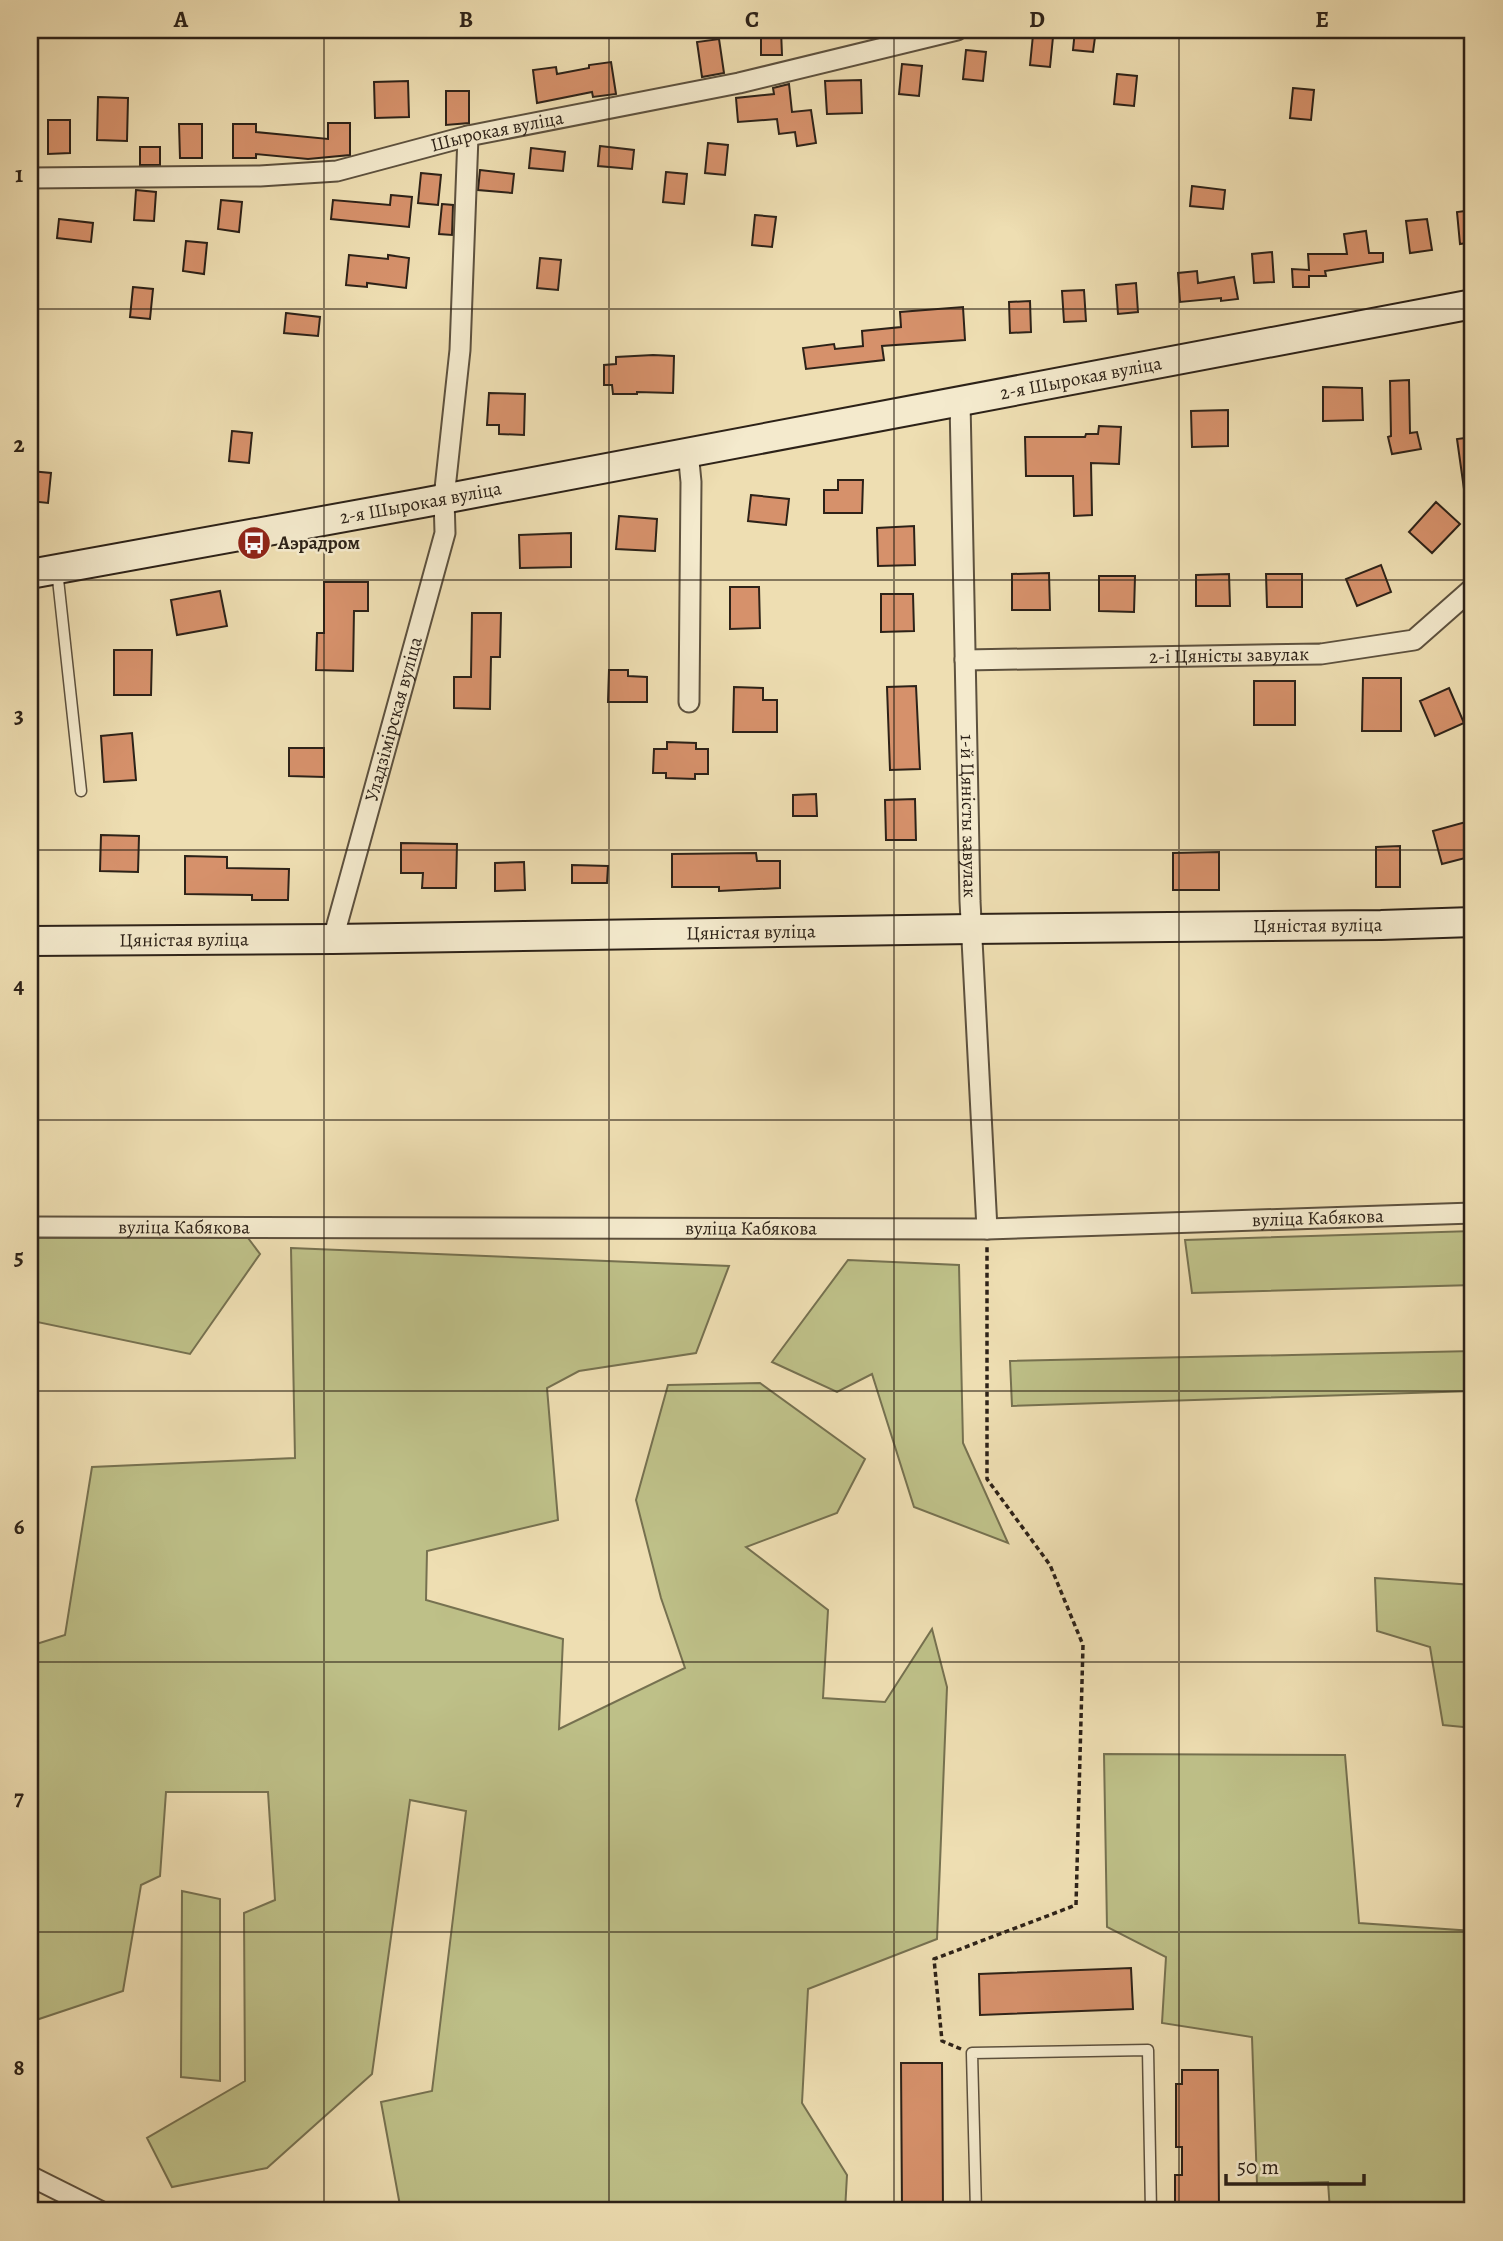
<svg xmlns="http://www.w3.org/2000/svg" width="1503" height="2241" font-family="Alegreya,serif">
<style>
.green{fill:#bec088;stroke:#767150;stroke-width:2}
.building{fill:#d6916b;stroke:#2d2218;stroke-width:2}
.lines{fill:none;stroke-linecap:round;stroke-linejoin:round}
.lane-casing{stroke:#5d513e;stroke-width:13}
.street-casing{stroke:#5d513e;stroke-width:23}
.secondary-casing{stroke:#2d2218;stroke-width:32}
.path{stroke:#2d2218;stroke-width:3.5;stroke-dasharray:5 3.5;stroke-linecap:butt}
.lane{stroke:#f4eacd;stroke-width:10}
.street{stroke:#f4eacd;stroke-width:19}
.secondary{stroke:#f4eacd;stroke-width:28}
.grid{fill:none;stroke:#2d2218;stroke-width:2;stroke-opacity:0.55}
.labels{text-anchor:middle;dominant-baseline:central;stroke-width:5;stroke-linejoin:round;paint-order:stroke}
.street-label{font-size:19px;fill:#2d2218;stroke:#f4eacd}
.poi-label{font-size:19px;font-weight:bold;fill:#2d2218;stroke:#f4eacd;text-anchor:start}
.neatline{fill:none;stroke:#2d2218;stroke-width:2.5}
.grid-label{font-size:23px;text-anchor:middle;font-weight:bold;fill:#2d2218}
</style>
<rect width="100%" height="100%" fill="#eedeb2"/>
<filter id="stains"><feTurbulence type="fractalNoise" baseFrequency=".00286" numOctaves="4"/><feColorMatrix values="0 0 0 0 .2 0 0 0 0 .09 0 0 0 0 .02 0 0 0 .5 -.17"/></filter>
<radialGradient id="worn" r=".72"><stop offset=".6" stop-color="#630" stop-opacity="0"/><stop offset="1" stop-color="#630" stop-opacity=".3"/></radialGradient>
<path class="green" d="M1473 1231V1285L1192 1293 1185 1240Z
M30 1238H248L260 1254 190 1354 37 1322 30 1301Z
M291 1248 729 1266 696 1353 579 1371 547 1388 558 1520 427 1551 426 1600 563 1639 559 1729 685 1668 661 1598 636 1500 668 1385 760 1383 865 1459 837 1513 746 1547 828 1610 823 1698 885 1702 932 1629 947 1687 937 1939 808 1989 802 2103 847 2175 845 2211H401L381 2102 432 2091 466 1811 410 1800 372 2074 267 2168 172 2187 147 2138 245 2081 244 1913 275 1900 268 1792H166L160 1876 141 1885 123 1991 30 2022V1646L65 1635 92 1467 295 1458Z
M848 1260 959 1265 963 1443 1008 1543 914 1507 872 1374 837 1392 772 1362Z
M1473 1351V1391L1012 1406 1010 1361Z
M1375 1578 1473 1585V1728L1443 1725 1430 1647 1377 1631Z
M1104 1754 1345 1755 1359 1923 1473 1931V2211H1330L1328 2182 1257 2184 1252 2037 1162 2023 1166 1957 1107 1927Z
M182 1891 220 1899V2081L181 2077Z"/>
<path class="building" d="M761 30H781L782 55H761Z
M1075 30H1096L1093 52 1073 50Z
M1033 35 1053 37 1050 67 1030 65Z
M719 39 724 73 702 77 697 42Z
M966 50 986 52 983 81 963 79Z
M611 62 616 94 593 97 592 92 537 103 533 70 556 67 557 74 589 68V65Z
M902 64 922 66 919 96 899 94Z
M1117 74 1137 76 1134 106 1114 104Z
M861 80 862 113 827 114 825 81Z
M408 81 409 117 375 118 374 82Z
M789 84 792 112 811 110 816 143 797 146 795 132 779 134 777 119 738 122 736 98 774 94 773 88Z
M1293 88 1314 90 1311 120 1290 118Z
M446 91H469V123L446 125Z
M98 97 128 98 127 141 97 140Z
M48 120H70V153L48 154Z
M328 123H350V155L308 159 256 154V158H233V124H256V132L328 139Z
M179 124H202V158H180Z
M708 143 728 145 725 175 705 173Z
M600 146 634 150 632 169 598 166Z
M140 147H160V165H140Z
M531 148 565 152 563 171 529 168Z
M480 170 514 174 512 193 478 190Z
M666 172 687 174 684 204 663 202Z
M421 173 441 175 438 205 418 203Z
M1192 186 1225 190 1223 209 1190 206Z
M136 190 156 192 154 221 134 220Z
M391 195 412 197 409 227 331 219 333 200 390 205Z
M221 200 242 202 239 232 218 229Z
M442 204 453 205 452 235 439 234Z
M1473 210V242L1460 244 1457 212Z
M755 215 776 217 772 247 752 245Z
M59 219 93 223 91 242 57 238Z
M1427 219 1432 250 1410 253 1406 221Z
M1366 231 1369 253H1383V262L1325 271 1326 276H1309V287H1293L1292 269 1309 270 1308 254H1347L1344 234Z
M186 241 207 243 204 274 183 271Z
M1272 252 1274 282 1254 283 1252 254Z
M349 255 388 259V255L409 258 406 288 367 283V287L346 285Z
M540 258 561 260 558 290 537 288Z
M1197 271 1198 283 1234 277 1238 299 1221 301V298L1180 302 1178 273Z
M1136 283 1138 312 1118 314 1116 285Z
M133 287 153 289 150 319 130 317Z
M1084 290 1086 321 1064 322 1062 291Z
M1030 301 1031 332 1010 333 1009 302Z
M963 307 965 340 882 346 884 360 806 369 803 348 834 344 835 349 863 346 862 331 901 327 900 312Z
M286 313 320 317 318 336 284 333Z
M653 355 674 356 673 393 637 392V394H613L612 385H604V365L616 364V357Z
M1409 380 1410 433 1417 432 1421 449 1392 454 1388 437 1391 436 1390 381Z
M1323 387 1362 388 1363 420 1323 421Z
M489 393 525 394 524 435 499 434V425H487Z
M1228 410V446L1192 447 1191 411Z
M1099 426 1121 427 1119 464 1091 463 1092 515 1074 516 1073 476H1026L1025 437H1085L1086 434H1098Z
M232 431 252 433 249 463 229 461Z
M1473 437V489H1464L1457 439Z
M30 471 51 473 48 503 30 501Z
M838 480H863L862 513H824V490H838Z
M751 495 789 499 786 525 748 521Z
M1436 502 1460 524 1432 553 1409 532Z
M619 516 657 519 655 551 616 549Z
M914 526 915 565 878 566 877 528Z
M571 533V567L520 568 519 535Z
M1381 565 1391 592 1357 606 1346 579Z
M1049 573 1050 610H1012V574Z
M1229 574 1230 606H1196V575Z
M1266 574H1302V607H1267Z
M1099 576H1135L1134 612 1099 611Z
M324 582H368V611H354L353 671 316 670 317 633H324Z
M730 587H759L760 628 730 629Z
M220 591 227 626 177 635 171 600Z
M881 594H913L914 631 881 632Z
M472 613H501L500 657H491L490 709 454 708V677H471Z
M114 650H152L151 695H114Z
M609 670H628V676L647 677V702H608Z
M1363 678H1401V731H1362Z
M1254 681H1295V725H1254Z
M916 686 920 769 890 770 887 687Z
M734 687 763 688V700H777V732H733Z
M1449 688 1464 723 1435 736 1420 701Z
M132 733 136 780 104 782 101 736Z
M667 742 696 743V749H708V774H695V779L666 778V773H653L654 749H667Z
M289 748H324V777L289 776Z
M816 794 817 816H793V795Z
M915 799 916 840H886L885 800Z
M1473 820V856L1442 864 1433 831Z
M101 835 139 836 138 872 100 871Z
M401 843 457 844 456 888H422L423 873H401Z
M1400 846V887H1376V847Z
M1219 852V890H1173V853Z
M756 853 757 861H780V888L719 891V887H672V854Z
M185 856 227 857V868L289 869 288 900H252V895L185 894Z
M524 862 525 890 495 891V863Z
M572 865 608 866 607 883H572Z
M1131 1968 1133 2009 980 2015 979 1974Z
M901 2063H942L943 2211H902Z
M1182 2070H1218L1219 2211H1182V2208H1175V2175H1182V2147H1176V2084H1182Z"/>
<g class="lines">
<g class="lane-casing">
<path id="lane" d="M57 570 81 791
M976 2211 972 2053 1148 2050 1151 2211"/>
</g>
<g class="street-casing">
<g id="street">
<path id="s1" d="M30 178 260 176 337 171 468 136 739 83 957 30"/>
<path id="s2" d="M960 401 970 901 987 1229"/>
<path d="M688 451 691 482 689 702"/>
<path id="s3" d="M965 660 1321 654 1414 640 1473 588"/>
<path id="s4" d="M333 939 445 533 444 498 460 350 468 136"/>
<path id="s5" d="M30 1227 987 1229 1473 1213"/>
<path d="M30 2176 100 2211"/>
</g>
</g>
<g class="secondary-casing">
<g id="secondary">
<path id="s6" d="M30 574 422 503 1473 304"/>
<path id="s7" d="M30 941 333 939 971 929 1381 925 1473 922"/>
</g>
</g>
<path class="path" d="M961 2049 942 2041 934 1959 1076 1905 1083 1645 1050 1565 987 1479V1245"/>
<use href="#lane" class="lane"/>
<use href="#street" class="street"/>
<use href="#secondary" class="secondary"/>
</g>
<path class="grid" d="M324 30V2211M609 30V2211M894 30V2211M1179 30V2211M30 309H1473M30 580H1473M30 850H1473M30 1120H1473M30 1391H1473M30 1662H1473M30 1932H1473"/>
<defs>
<g id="bus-disc" transform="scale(1.75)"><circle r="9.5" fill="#8f2418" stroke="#f4eacd"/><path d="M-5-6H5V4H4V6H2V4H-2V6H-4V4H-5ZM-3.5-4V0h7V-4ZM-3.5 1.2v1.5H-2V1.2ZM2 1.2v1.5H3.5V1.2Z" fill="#fff"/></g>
</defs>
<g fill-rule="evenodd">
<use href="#bus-disc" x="254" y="543"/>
</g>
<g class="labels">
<g class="street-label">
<text stroke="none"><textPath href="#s1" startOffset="472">Шырокая вуліца</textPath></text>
<text stroke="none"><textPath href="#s6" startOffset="1069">2-я Шырокая вуліца</textPath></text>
<text stroke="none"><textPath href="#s6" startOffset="397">2-я Шырокая вуліца</textPath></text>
<text stroke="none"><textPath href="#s3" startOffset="264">2-і Цяністы завулак</textPath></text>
<text stroke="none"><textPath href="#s4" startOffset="228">Уладзімірская вуліца</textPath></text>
<text stroke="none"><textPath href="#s2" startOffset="415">1-й Цяністы завулак</textPath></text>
<text stroke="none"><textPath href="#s7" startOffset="1288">Цяністая вуліца</textPath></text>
<text stroke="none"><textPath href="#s7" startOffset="721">Цяністая вуліца</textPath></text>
<text stroke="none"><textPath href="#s7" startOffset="154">Цяністая вуліца</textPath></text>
<text stroke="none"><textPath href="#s5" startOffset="1288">вуліца Кабякова</textPath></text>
<text stroke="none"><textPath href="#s5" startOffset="154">вуліца Кабякова</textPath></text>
<text stroke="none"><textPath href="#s5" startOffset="721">вуліца Кабякова</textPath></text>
</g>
<g class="poi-label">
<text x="278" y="543">Аэрадром</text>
</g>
</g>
<rect width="1503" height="2241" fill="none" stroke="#eedeb2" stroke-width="77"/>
<path d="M1226 2174v10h138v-10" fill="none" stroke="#2d2218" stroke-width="3.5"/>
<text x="1237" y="2174" font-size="21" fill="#2d2218" stroke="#f4eacd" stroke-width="5" paint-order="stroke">50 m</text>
<rect x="38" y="38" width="1426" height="2164" class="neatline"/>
<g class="grid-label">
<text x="181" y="27">A</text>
<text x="466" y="27">B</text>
<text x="752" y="27">C</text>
<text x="1037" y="27">D</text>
<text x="1322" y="27">E</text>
<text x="19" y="182">1</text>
<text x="19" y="452">2</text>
<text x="19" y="723">3</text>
<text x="19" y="993">4</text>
<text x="19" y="1264">5</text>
<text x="19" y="1534">6</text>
<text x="19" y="1805">7</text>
<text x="19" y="2075">8</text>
</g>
<rect width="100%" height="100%" filter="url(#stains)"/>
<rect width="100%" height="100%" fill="url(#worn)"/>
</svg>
